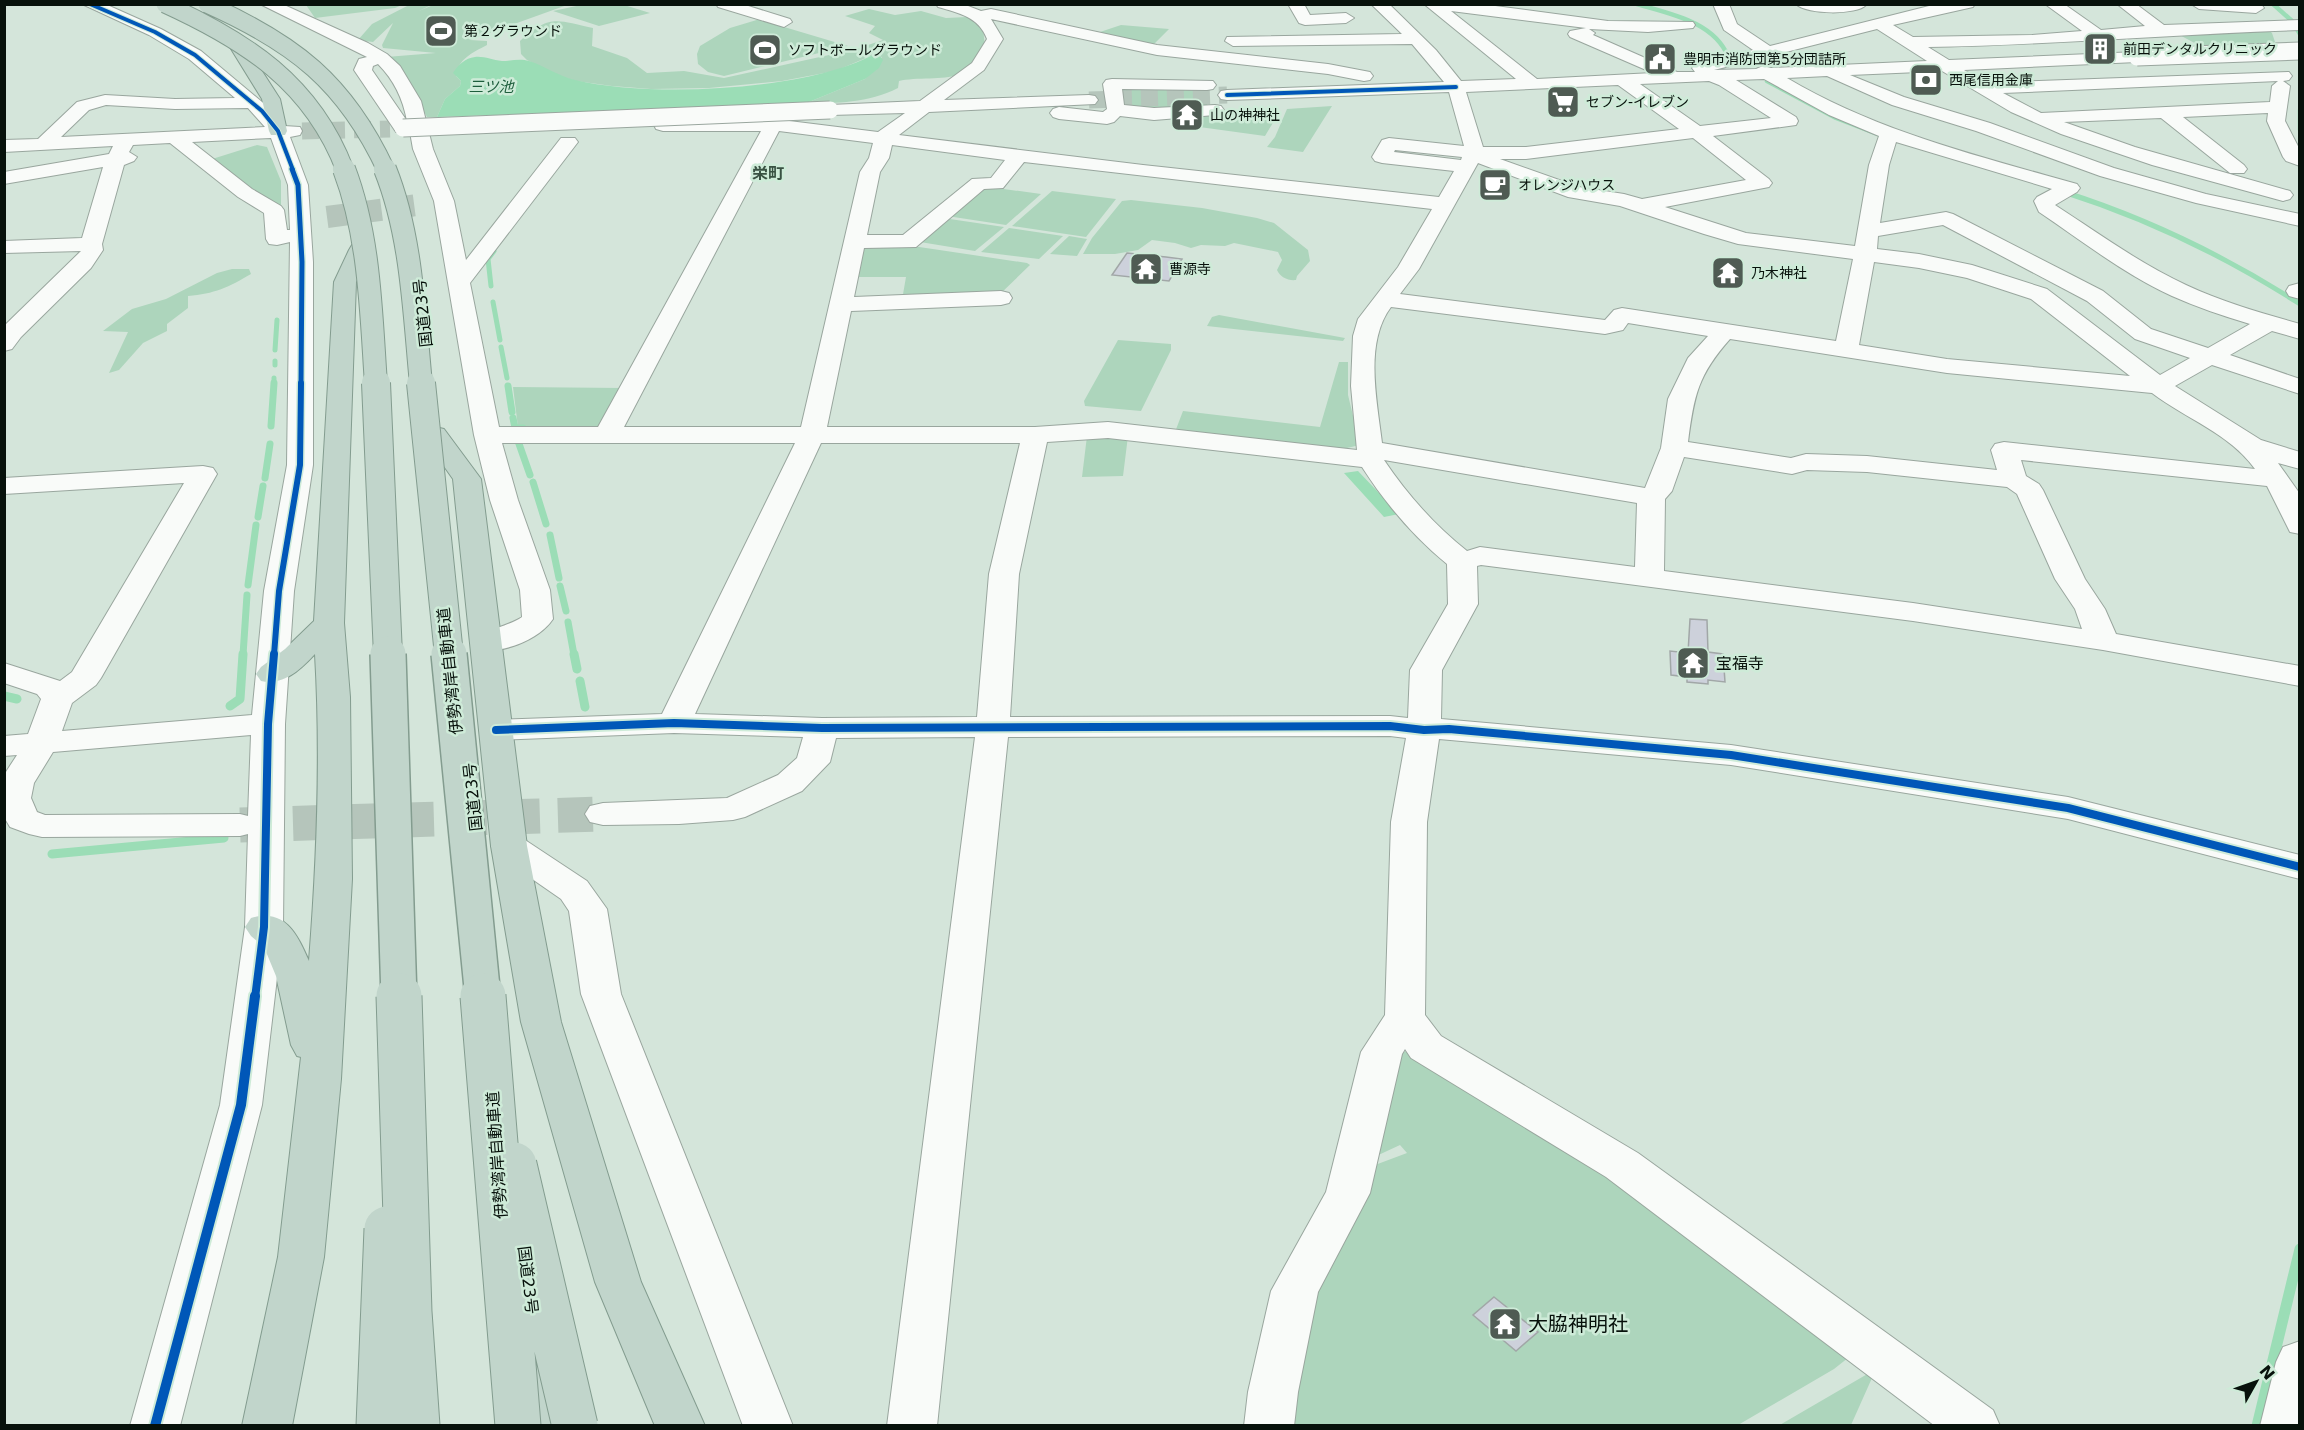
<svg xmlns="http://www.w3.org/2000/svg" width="2304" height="1430" font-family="'DejaVu Sans','Noto Sans JP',sans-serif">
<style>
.green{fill:#add5bc}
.water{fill:#9bddb6}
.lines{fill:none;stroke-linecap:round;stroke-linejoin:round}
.stream-far4{stroke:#9bddb6;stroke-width:4.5}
.stream-far3{stroke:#9bddb6;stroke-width:5}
.stream-far2{stroke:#9bddb6;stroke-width:7}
.stream-far1{stroke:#9bddb6;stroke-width:9}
.stream{stroke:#9bddb6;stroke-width:11}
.building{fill:#cdd1db;stroke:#a1a7a7;stroke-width:1.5}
.minor-tunnel-far2{stroke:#b5c5bb;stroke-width:17;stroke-dasharray:17 9;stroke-linecap:butt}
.minor-tunnel-far1{stroke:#b5c5bb;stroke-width:22;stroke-dasharray:22 11;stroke-linecap:butt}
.minor-tunnel{stroke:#b5c5bb;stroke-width:35;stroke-dasharray:35 18;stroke-linecap:butt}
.minor-casing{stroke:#99a69e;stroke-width:2}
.highway-casing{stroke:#839c8f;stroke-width:2}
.minor{fill:#f9fbf9;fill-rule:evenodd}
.highway{fill:#c1d5cb;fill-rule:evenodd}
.minor-bridge-casing{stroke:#99a69e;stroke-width:19;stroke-linecap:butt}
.highway-bridge-far4-casing{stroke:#839c8f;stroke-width:19;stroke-linecap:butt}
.highway-bridge-far3-casing{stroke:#839c8f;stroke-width:24;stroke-linecap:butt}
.highway-bridge-far2-casing{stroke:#839c8f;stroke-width:30;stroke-linecap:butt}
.highway-bridge-far1-casing{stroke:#839c8f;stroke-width:38;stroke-linecap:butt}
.highway-bridge-casing{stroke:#839c8f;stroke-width:47;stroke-linecap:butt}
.minor-bridge{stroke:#f9fbf9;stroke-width:17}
.highway-bridge-far4{stroke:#c1d5cb;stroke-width:17}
.highway-bridge-far3{stroke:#c1d5cb;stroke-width:22}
.highway-bridge-far2{stroke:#c1d5cb;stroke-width:28}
.highway-bridge-far1{stroke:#c1d5cb;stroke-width:35}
.highway-bridge{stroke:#c1d5cb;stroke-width:45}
.cycleway-far4-casing{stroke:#ceebd8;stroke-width:6}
.cycleway-far3-casing{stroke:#ceebd8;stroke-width:8}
.cycleway-far2-casing{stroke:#ceebd8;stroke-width:9}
.cycleway-far1-casing{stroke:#ceebd8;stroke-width:12}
.cycleway-casing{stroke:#ceebd8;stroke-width:14}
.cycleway-far4{stroke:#0057b8;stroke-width:4}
.cycleway-far3{stroke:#0057b8;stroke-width:5}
.cycleway-far2{stroke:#0057b8;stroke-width:6}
.cycleway-far1{stroke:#0057b8;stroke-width:8}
.cycleway{stroke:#0057b8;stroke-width:10}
.labels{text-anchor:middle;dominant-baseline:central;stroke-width:5;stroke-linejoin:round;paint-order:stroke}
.far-poi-label{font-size:14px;fill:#07110b;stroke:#ceebd8;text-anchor:start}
.far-water-label{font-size:15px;font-style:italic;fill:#1e5e3c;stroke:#ceebd8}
.far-quarter-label{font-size:16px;font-weight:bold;fill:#395142;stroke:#ceebd8}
.street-label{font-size:16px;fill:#07110b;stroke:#ceebd8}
.poi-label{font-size:16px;fill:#07110b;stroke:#ceebd8;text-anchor:start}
.near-poi-label{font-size:20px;fill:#07110b;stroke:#ceebd8;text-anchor:start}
</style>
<rect width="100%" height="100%" fill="#d4e5da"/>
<path class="green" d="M621 4 650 13 599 26 553 11 581 5Z
M306 5H402L395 8 315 18Z
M409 5H431L419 11 433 5H567L470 40 487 41V45C472 53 458 59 456 76L461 81 460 86 445 99 437 117H427L418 100 386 57 436 53 383 48 382 45 393 23 373 42 358 40 372 24Z
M869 9 895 15 921 11 946 18 967 17 983 26 985 49C977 58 968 70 956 75 946 80 915 77 899 81L898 88C868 103 837 103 804 104L865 79 882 57 873 55 835 71 782 81 709 88 651 89 612 86 576 81 556 75 527 60 521 54 520 41C550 14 556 20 593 28L592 46 627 58 647 73 684 71 724 78 856 49 883 40 869 33 875 26 845 16Z
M760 19 764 21 848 46 724 76 708 72 698 64 697 54 700 46 730 28Z
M1121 25 1169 29 1154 44 1094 34Z
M2267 29 2272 33 2275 42 2271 44 2202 47 2174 32Z
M1118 88H1202L1208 107 1204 109 1123 108Z
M1332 106 1303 152 1267 147 1275 137 1287 109Z
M1224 113 1277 116 1265 136 1185 125 1196 114Z
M257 145 267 147 281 181V208L209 160Z
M982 186 1041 194 1006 225 947 216Z
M1052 191 1116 199 1086 237 1012 226Z
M1131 200 1202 208 1257 218 1274 223 1308 250 1310 261 1297 276 1296 280C1288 281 1280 277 1277 270L1282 260 1278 252 1234 243 1225 246 1201 245 1191 248 1175 243 1152 240 1138 250 1115 254H1083L1092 238 1122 201Z
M943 218 1004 227 975 251 914 241Z
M1009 228 1063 236 1039 259 981 252Z
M1069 236 1087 239 1077 256 1050 254Z
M899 244 1027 263 1030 265 998 296 902 300 906 277H853L859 245Z
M232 269H249L251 274C229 287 214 294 188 296V308L167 324V331L143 343 119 370 109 373 128 332 103 331 132 309 166 299 217 273Z
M1219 315 1345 338 1343 341 1207 326 1212 317Z
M1118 340 1171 344V350L1141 411 1085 406 1084 401Z
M1339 362H1348V395L1360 445 1338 450 1175 432 1183 411 1320 427Z
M513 387 623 388 601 428 518 427Z
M1087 436H1128L1123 476 1082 477Z
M1407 1051 1603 1170 1858 1350 1834 1369 1738 1425 1283 1426 1308 1287 1367 1168 1407 1153 1400 1145 1372 1158 1394 1056Z
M1876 1369 1851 1425 1778 1426Z"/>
<path class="water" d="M873 55H879L883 60 879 68 865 79 804 104 437 117 445 99 460 86 461 81 453 73C458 65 465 58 475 57 484 56 492 60 502 61 511 61 520 58 529 61 545 66 558 76 575 80 651 98 804 91 873 55Z
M1358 471 1399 514 1384 517 1344 473Z"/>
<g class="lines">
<path class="stream-far4" d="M1637 4C1670 14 1713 21 1728 56
M2273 4 2292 21 2300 34
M1767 81 1836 118 1880 135
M2300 110V130"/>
<path class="stream-far3" d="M2064 192C2149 219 2225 256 2300 304
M491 286 488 259 494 251
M493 302 500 340
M501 347 507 378
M275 350 277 320
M275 361V365
M274 384V378"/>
<path class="stream-far2" d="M508 386 512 412
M513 418 515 428H523
M271 426 274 383
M518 441 530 475
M265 478 270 444
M533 482 546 524
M258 517 263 486
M550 535 559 578
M248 585 256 525
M560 586 566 611
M568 622 574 655
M243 655 247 595"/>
<path class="stream-far1" d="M574 654 577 669
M580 681 585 707
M4 696 17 699
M230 706 240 699 243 654
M52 854 224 838"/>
<path class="stream" d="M2257 1426 2300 1249"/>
</g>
<path class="building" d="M1127 253 1166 257 1182 259 1169 281 1112 275Z
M1690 619 1707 620 1708 652 1723 654 1725 682 1708 680V684L1687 682V677L1671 675 1670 651 1688 653Z
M1494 1297 1538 1332 1516 1351 1473 1315Z"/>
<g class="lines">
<path class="minor-tunnel-far2" d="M1089 100 1227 95
M302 131 390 129"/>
<path class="minor-tunnel-far1" d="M327 217 425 204"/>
<path class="minor-tunnel" d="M240 825 603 814"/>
<g class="minor-casing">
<path id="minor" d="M82 4H105L161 29 201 51 268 107 284 126 300 127 302 131 300 135 290 137 308 185 313 262V465L294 591 285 724 283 927 262 1105 180 1426H130L220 1105 245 927 248 834 240 836 42 837 29 834 10 827 4 817V775L17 755 4 756V736L28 734 41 699 37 694 4 683V663L60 681 72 672 184 483 4 494V478L203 466 213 468 217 474 101 678 96 685 72 703 62 731 252 715 264 591 287 465 290 242 277 245 269 244 266 239 264 213 238 197 170 143 133 145 129 152 137 157 134 161 124 165 102 244 103 250 91 268 21 337 12 349 4 351V326L81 251 4 253V241L82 238 103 167 4 184V172L109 154 113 146 4 152V140L38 139 77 102 105 95 175 99 235 98 189 59 149 35ZM106 105 175 109 248 108 265 127 61 137 89 110ZM271 138 288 185 290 230H287L284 210 281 206 252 189 192 142ZM251 735 248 816 240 814 45 815 37 812 31 798 34 783 53 752Z
M260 4H282L368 43 387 54 400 66 421 101 433 149 454 201 466 260 561 138H575L578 142 470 283 499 427H598L761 131H663L656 129 654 125 656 121 773 119 878 132 905 113 830 115 824 114 821 110 824 106 830 105 920 101 972 63 987 39C979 17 959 13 938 7L936 4H963L981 11 991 9 1157 45 1328 64 1370 72 1373 76 1370 80 1364 81 1328 74 1157 55 991 19 1003 39 984 70 944 100 1089 95 1095 96 1098 100 1095 104 929 112 899 135 1143 165 1439 197 1454 171 1382 163 1375 161 1372 157 1382 140 1389 138 1464 146 1449 92 1227 100 1221 99 1218 95 1221 91 1227 90 1444 82 1412 44 1233 46 1225 41 1227 37 1402 34 1371 4H1389L1436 50 1461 81 1516 79 1424 4H1480L1608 21 1693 22 1695 25 1693 28 1648 32 1589 29 1595 33 1593 35 1677 72H1695L1692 68 1695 64 1753 50 1724 30 1713 4H1729L1737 24 1770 46 1929 6 1975 4 1973 7 1893 25 1913 37 2032 35 2082 31 2045 4H2064L2101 30 2145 26 2117 4H2136L2164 25 2300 20V30C2175 34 2052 45 1928 47L1949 60 2137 52 2143 53 2145 57 2143 61 2137 62 1964 70 1986 83 2289 72 2292 76 2289 80 2283 81 2290 86 2285 121 2300 150V166L2286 161 2283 157 2267 121 2268 113 2183 117 2244 165 2247 169 2244 173H2230L2161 118 2064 122 2135 147 2290 191 2293 195 2290 199 2283 201 2152 165 2061 134 2011 112 1942 71 1850 75 1904 97 1990 123 2114 168 2206 194 2300 214V226L2196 203 2100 176 1976 131 1892 105 1827 76 1787 78C1876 131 1978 156 2077 184L2080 188 2077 192 2055 205C2098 233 2139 263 2186 285 2222 302 2261 313 2300 324V339L2272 331 2230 355 2300 379V394L2212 365 2175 386 2261 440 2300 452V469L2278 463 2300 494V534L2290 532 2267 486 2021 460 2026 476 2039 484 2043 490 2085 579 2105 609 2116 634 2300 666V686L2103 650 1913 621 1481 565 1477 566 1478 604 1442 670 1441 719 1731 745 2068 797 2300 855V879L2068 819 1731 765 1439 739 1427 822 1425 1015 1441 1036 1638 1153 1993 1410 2000 1426H1935L1606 1177 1411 1058 1405 1049 1402 1054 1370 1193 1318 1292 1298 1392 1294 1426H1244L1248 1392 1271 1291 1326 1192 1361 1052 1385 1015 1391 822 1406 738 1390 736 1008 737 937 1426H887L975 737 836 738 830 762 802 791 745 817 733 820 679 824 603 825 590 822 585 814 590 806 603 803 727 798 778 775 797 758 803 737 674 733 496 740 484 737 479 730 484 723 496 720 662 714 795 443H502L518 500 550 590 553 619C538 641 500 655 475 649L470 642C478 631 508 627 522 617L520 590 490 500 474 435 434 201 413 149 410 132H396L354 70 359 59 367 57ZM1451 11 1586 28 1570 31 1568 34 1570 37 1653 73 1537 79ZM1877 29 1927 61 1771 68 1763 66 1756 69 1714 70 1769 56 1779 59 1785 58 1787 54 1786 52ZM378 64C394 80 403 99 407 121L372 70 373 66ZM1764 79 1829 115 1879 136 1869 165 1855 246 1746 233 1665 207 1769 187 1772 183 1769 179 1713 136 1796 125 1798 121 1796 117 1736 80ZM1709 81 1719 85 1771 118 1700 126 1640 84ZM2278 81 2272 86 2270 102 2041 113 2003 93ZM1618 85 1679 129 1526 147H1483L1466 92ZM779 131 873 143 869 158 860 172 801 427H624ZM1693 138 1746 180 1642 199 1624 194 1579 187 1500 159H1526ZM1896 142 2052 189 2037 197 2034 201 2039 212C2082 241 2124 274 2172 296 2197 307 2223 316 2250 324L2208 348 2151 329 2103 291 1953 214 1946 212 1880 223 1889 165ZM892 145 1005 160 991 178 972 179 903 235H867L880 172 889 158ZM1395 150 1462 157 1461 160 1394 152ZM1024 162 1432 209 1398 267 1358 319 1353 336 1351 386 1357 450 1108 422 1035 427H827L851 311 1001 305 1009 303 1012 298 1009 293 1001 291 854 297 864 248 916 247 984 189 1003 188ZM1478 163 1568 197 1620 206 1704 234 1738 244 1853 259 1836 341 1622 308 1614 310 1605 320 1400 294 1419 269ZM1943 225 2087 301 2135 339 2190 358 2160 375 2047 289 1972 265 1919 254 1877 249 1878 236ZM1874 262 1919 268 1967 278 2031 299 2130 376 1947 359 1859 345ZM1391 307 1605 334 1623 330 1628 323 1708 336 1688 358 1668 399 1661 448 1645 488 1382 443C1377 400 1364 343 1391 307ZM1730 339 1947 373 2152 393C2186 419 2229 433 2255 469L2004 442 1995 444 1991 450 1997 470 1867 456 1806 454 1791 458 1688 442C1694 395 1698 375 1730 339ZM1108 438 1362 467C1385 503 1414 537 1447 564L1448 604 1410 670 1408 718 1390 716 1010 717 1019 574 1047 442ZM821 443H1020L989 574 977 717 822 718 695 714ZM1684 457 1792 474 1807 470 1867 472 2007 487 2017 494 2055 579 2075 609 2082 629 1913 603 1664 571 1665 499 1672 491ZM1384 460 1637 503 1635 567 1480 547 1467 551C1435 526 1407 494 1384 460Z
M716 4H742L790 19 792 22 784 27 718 7Z
M1288 4H1304L1310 15 1346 13 1354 18 1346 23 1305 25 1299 23Z
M1796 4H1866V5C1857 15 1807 15 1796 4Z
M2191 4H2261L2264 8 2256 13 2199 9Z
M1112 79 1213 81 1216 85 1213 89 1207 90 1122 89 1124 105 1154 108 1215 105 1221 106 1224 110 1221 114 1215 115 1154 120 1120 116 1114 122 1107 124 1059 119 1053 117 1050 113 1053 109 1059 107 1103 112 1107 109 1103 84 1106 80Z
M2300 283V299L2289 296 2286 291 2289 286Z
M509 834 522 838 587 881 607 909 621 994 793 1426H743L581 994 569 911 561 899 496 854 491 846 496 838Z
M2300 1341V1426H2260L2276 1362 2283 1347Z"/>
</g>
<g class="highway-casing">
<path id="highway" d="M236 39 242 40 280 99 287 131 285 135H271L269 131 262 99 228 44Z
M360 243 368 245 371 250 356 282 344 623 350 697 352 879 341 1079 324 1257 292 1426H242L278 1257 301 1057 297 1056 291 1045 276 976 264 947 251 936 245 927 251 918C285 908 297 934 309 961 317 859 321 756 315 654 300 670 283 686 261 681L256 674 261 667 285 649 314 621 334 282 349 250 352 245Z
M435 427 444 429 481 479 527 846 561 1022 641 1282 705 1426H655L595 1282 521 1022 491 846 453 479 422 435 426 429Z
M538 1331 555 1337 562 1352 574 1426H524L514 1352 521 1337Z"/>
</g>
<use href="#minor" class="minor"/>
<use href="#highway" class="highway"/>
<g class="minor-bridge-casing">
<path id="minor-bridge" d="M2137 57 2300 51
M403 128 830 110"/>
</g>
<g class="highway-bridge-far4-casing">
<path id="highway-bridge-far4" d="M165 4C246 41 312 83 345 170
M207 4C294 43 345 82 386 170"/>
</g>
<g class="highway-bridge-far3-casing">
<path id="highway-bridge-far3" d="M344 169C370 237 371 313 376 384
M385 169C412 236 414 313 421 384"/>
</g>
<g class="highway-bridge-far2-casing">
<path id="highway-bridge-far2" d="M376 383 388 655
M421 383 449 655"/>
</g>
<g class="highway-bridge-far1-casing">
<path id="highway-bridge-far1" d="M388 654 399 998
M449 654 483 998"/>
</g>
<g class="highway-bridge-casing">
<path id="highway-bridge" d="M399 996 409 1312 417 1426
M483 996 518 1426
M514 1165 575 1426
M379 1426 387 1229"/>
</g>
<use href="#minor-bridge" class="minor-bridge"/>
<use href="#highway-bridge-far4" class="highway-bridge-far4"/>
<use href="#highway-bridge-far3" class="highway-bridge-far3"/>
<use href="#highway-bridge-far2" class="highway-bridge-far2"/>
<use href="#highway-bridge-far1" class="highway-bridge-far1"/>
<use href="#highway-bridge" class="highway-bridge"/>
<g class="cycleway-far4-casing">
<path id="cycleway-far4" d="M90 4 155 32 195 55 262 111 278 131 293 170
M1227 95 1456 87"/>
</g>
<g class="cycleway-far3-casing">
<path id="cycleway-far3" d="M292 169 298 185 302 262 301 384"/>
</g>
<g class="cycleway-far2-casing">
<path id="cycleway-far2" d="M274 655 279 591 300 465 301 383"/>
</g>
<g class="cycleway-far1-casing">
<path id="cycleway-far1" d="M496 730 674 723 822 728 1390 726 1424 730 1449 729 1731 755 2068 808 2300 867
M255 998 264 927 268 724 274 654"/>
</g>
<g class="cycleway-casing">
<path id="cycleway" d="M155 1426 241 1105 255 996"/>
</g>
<use href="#cycleway-far4" class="cycleway-far4"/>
<use href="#cycleway-far3" class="cycleway-far3"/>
<use href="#cycleway-far2" class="cycleway-far2"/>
<use href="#cycleway-far1" class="cycleway-far1"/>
<use href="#cycleway" class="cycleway"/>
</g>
<defs>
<g id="stadium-square" transform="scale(1.725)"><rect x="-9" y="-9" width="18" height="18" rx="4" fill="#4f5b53" stroke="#ceebd8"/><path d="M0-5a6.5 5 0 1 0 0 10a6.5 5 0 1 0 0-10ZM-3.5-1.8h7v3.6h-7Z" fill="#fff"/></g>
<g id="building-square" transform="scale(1.725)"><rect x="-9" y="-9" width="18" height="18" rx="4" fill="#4f5b53" stroke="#ceebd8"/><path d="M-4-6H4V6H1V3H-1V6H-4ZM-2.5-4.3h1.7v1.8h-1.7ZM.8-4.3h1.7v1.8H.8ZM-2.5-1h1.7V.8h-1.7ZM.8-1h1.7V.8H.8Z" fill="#fff"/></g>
<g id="civic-square" transform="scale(1.725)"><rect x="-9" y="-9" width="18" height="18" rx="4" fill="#4f5b53" stroke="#ceebd8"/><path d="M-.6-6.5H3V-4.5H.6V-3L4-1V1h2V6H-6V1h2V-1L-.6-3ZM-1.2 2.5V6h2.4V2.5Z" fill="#fff"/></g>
<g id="bank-square" transform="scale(1.725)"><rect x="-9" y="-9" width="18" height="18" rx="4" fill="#4f5b53" stroke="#ceebd8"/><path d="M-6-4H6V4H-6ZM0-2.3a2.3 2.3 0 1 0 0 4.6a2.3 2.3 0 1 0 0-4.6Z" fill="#fff"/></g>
<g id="supermarket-square" transform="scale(1.725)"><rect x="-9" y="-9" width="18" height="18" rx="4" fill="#4f5b53" stroke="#ceebd8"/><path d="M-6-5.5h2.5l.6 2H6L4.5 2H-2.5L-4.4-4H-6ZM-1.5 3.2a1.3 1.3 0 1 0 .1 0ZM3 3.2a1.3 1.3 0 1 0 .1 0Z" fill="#fff"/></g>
<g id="temple-square" transform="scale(1.725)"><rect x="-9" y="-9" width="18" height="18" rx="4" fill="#4f5b53" stroke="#ceebd8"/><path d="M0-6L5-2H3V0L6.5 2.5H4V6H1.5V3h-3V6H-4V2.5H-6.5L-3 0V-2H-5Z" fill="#fff"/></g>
<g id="cafe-square" transform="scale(1.725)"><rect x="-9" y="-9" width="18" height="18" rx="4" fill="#4f5b53" stroke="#ceebd8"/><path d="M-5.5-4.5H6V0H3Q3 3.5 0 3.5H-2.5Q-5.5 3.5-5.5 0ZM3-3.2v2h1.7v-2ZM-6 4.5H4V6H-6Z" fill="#fff"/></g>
</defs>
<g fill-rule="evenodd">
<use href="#stadium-square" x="441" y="31"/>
<use href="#building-square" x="2100" y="49"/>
<use href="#stadium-square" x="765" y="50"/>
<use href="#civic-square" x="1660" y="59"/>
<use href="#bank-square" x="1926" y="80"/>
<use href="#supermarket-square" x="1563" y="102"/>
<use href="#temple-square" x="1187" y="115"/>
<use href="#cafe-square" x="1495" y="185"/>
<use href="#temple-square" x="1146" y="269"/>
<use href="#temple-square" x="1728" y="273"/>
<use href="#temple-square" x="1693" y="663"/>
<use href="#temple-square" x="1505" y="1324"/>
</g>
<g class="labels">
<g class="far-poi-label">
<text x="464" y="31">第２グラウンド</text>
<text x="2123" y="49">前田デンタルクリニック</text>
<text x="788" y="50">ソフトボールグラウンド</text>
<text x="1683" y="59">豊明市消防団第5分団詰所</text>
<text x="1949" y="80">西尾信用金庫</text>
<text x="1586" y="102">セブン-イレブン</text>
<text x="1210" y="115">山の神神社</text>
<text x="1518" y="185">オレンジハウス</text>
<text x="1169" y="269">曹源寺</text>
<text x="1751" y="273">乃木神社</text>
</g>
<g class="far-water-label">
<text x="491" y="87">三ツ池</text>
</g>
<g class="far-quarter-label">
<text x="768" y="173">栄町</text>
</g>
<g class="street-label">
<text transform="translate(423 313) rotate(-96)">国道23号</text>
<text transform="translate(450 671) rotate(-96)">伊勢湾岸自動車道</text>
<text transform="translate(473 797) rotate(-96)">国道23号</text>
<text transform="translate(497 1155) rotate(-94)">伊勢湾岸自動車道</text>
<text transform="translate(528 1280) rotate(83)">国道23号</text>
</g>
<g class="poi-label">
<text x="1716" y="663">宝福寺</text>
</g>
<g class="near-poi-label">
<text x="1528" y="1324">大脇神明社</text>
</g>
</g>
<rect width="2304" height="1430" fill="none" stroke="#07110b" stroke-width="12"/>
<g transform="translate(2256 1382) rotate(50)" stroke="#ceebd8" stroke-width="4.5" paint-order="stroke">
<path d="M0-4.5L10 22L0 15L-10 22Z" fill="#07110b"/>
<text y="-9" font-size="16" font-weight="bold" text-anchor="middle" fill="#07110b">N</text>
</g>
</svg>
